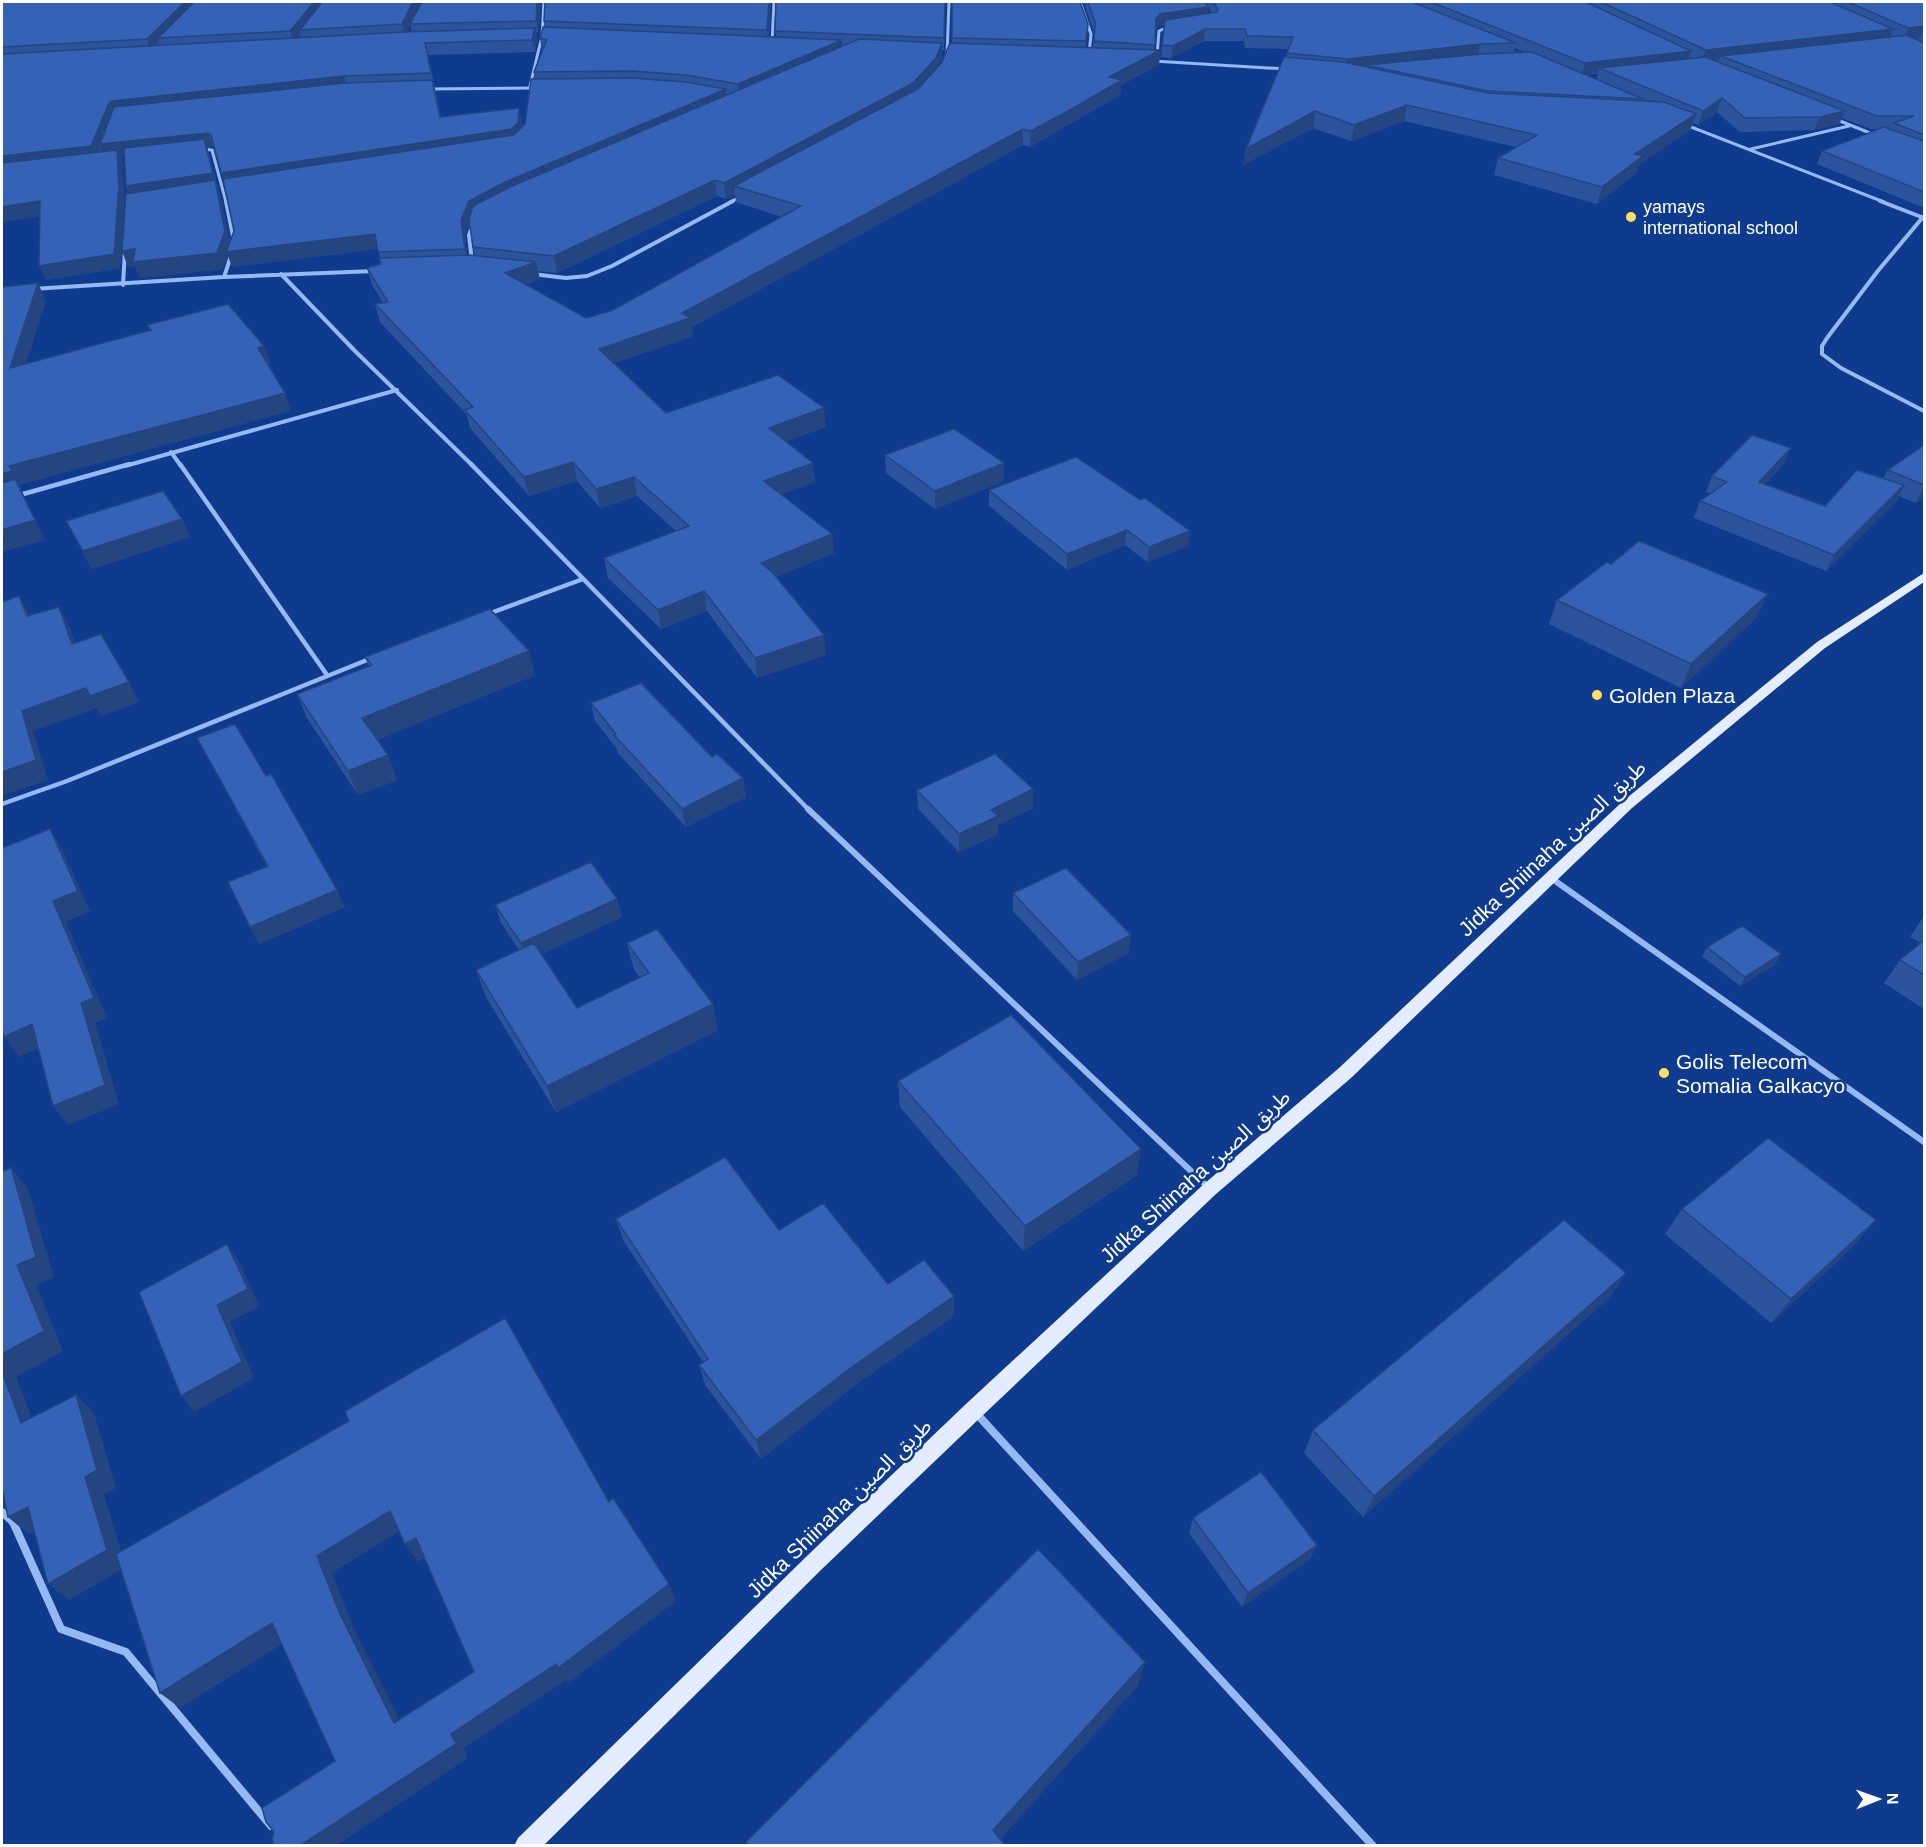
<svg xmlns="http://www.w3.org/2000/svg" width="1926" height="1847" font-family="Arial,'Noto Sans Arabic',sans-serif">
<style>
.lines{fill:none;stroke-linecap:round;stroke-linejoin:round}
.minor-far4{stroke:#97b9f3;stroke-width:3}
.minor-far3{stroke:#97b9f3;stroke-width:4}
.minor-far2{stroke:#97b9f3;stroke-width:4.5}
.minor-far1{stroke:#97b9f3;stroke-width:6}
.minor{stroke:#97b9f3;stroke-width:8}
.primary{fill:#e4ecff;fill-rule:evenodd}
.wall{fill:#2c549d;fill-rule:evenodd}
.shaded-wall{fill:#244580}
.building{fill:#3362b7;stroke:#244580;stroke-width:1.5;fill-rule:evenodd}
.poi-dot{fill:#ffdf5a;stroke:#0f3b8f;stroke-width:2}
.labels{text-anchor:middle;dominant-baseline:central;stroke-width:5;stroke-linejoin:round;paint-order:stroke}
.far-poi-label{font-size:18px;fill:#fff;stroke:#0f3b8f;text-anchor:start}
.poi-label{font-size:21px;fill:#fff;stroke:#0f3b8f;text-anchor:start}
.street-label{font-size:21px;fill:#fff;stroke:#0f3b8f}
</style>
<rect width="100%" height="100%" fill="#0f3b8f"/>
<g class="lines">
<path class="minor-far4" d="M1080 2 1091 34 1089 55
M772 43 774 2
M947 56 949 2
M1157 56 1159 31 1170 26
M1153 61 1286 69
M530 86 542 36 544 2
M428 89 538 88
M1835 119 1875 135
M1686 125 1884 202
M202 149 212 150 226 202
M1751 149 1849 126
M730 202 742 196"/>
<path class="minor-far3" d="M226 201 234 241
M1880 201 1924 218
M1923 217 1877 272 1827 338 1822 346V354L1841 368 1924 411
M472 262 469 235 473 225
M281 274 355 351 473 466
M532 274 566 278 587 276 612 266 733 201
M224 277 232 253
M123 285 125 249
M32 289 224 277 375 271
M171 452 181 466
M125 466 397 390"/>
<path class="minor-far2" d="M180 464 327 675
M471 464 809 810
M2 500 130 464
M488 614 583 579
M2 804 67 781 372 658"/>
<path class="minor-far1" d="M808 809 1210 1189
M1551 878 1924 1142"/>
<path class="minor" d="M976 1413 1373 1846
M2 1512 13 1522 61 1629 126 1652 271 1826"/>
<path class="primary" d="M1924 573V582L1825 648 1632 808 1351 1078 1216 1194 981 1417 822 1569 543 1846H514L518 1838 808 1555 967 1403 1204 1184 1339 1068 1622 802 1817 642Z"/>
</g>
<path class="wall" d="M2 2H541L538 32H536L537 40 535 52 428 55 441 117 522 122 521 128 525 124 535 78 534 72 542 51 540 39 545 27 544 21 545 2H771L769 37H776L775 31 945 2 944 50H942V58L939 66 942 62 952 43V2L1088 24 1086 48H1093L1094 33 1084 2H1924V206L1922 207 1817 164 1822 151 1879 129H1871L1842 118 1839 124 1814 130 1740 132 1717 112 1698 125 1693 123 1690 130 1640 164 1637 172 1597 204 1494 175 1498 158 1516 147 1404 121 1351 141 1313 128 1243 165 1246 149 1286 58 1288 49 1245 48 1244 41H1204L1171 58 1161 57 1164 25H1159L1155 30 1154 50H1160L1159 65 1121 85 1120 95 1030 147 1023 145 692 327 693 336 614 363 666 413 826 427 786 441 813 463 815 482 782 494 834 553 776 577 826 655 757 678 707 611 661 629 608 578 604 558 676 531 637 496 600 508 577 481 529 496 470 428 467 415 380 322 375 304 383 303 372 285 367 268 381 264 378 249 232 267 228 255 223 269 140 278 135 266 128 267 129 194 126 186 125 156H120L123 164 124 200 120 268 46 280 40 216 2 222ZM1208 7 1212 13 1208 14ZM410 25 412 32H407ZM1515 48 1525 52 1514 53ZM1598 74 1596 79 1586 75ZM213 146 214 148 223 179 234 231 230 242 220 195 207 147ZM735 195 736 202 782 217 613 310 586 318 525 285 540 279 538 271 557 273 717 196 726 199ZM470 223 473 247 475 256 467 255 465 235Z
M1924 445V497L1916 503 1899 496 1896 502 1826 571 1694 518 1700 501 1710 494 1706 492 1712 476 1784 464 1765 484 1825 506 1883 478 1888 470Z
M885 455 1004 481 935 509 886 473Z
M989 490 1140 500 1190 531 1188 546 1147 562 1125 545 1067 570 989 506Z
M182 519 190 537 92 569 66 521Z
M1611 564 1756 618 1681 688 1549 624 1557 600Z
M365 657 535 675 377 740 397 780 358 795 307 718 297 694 369 667Z
M591 703 712 757 743 778 746 797 686 827 618 753 617 749 595 721Z
M197 738 337 890 345 907 259 944 267 867Z
M1033 789V808L998 825 997 835 959 852 918 809 917 790Z
M1013 893 1129 953 1077 980 1013 911Z
M617 899 622 917 542 954 577 1008 640 978 634 970 627 943 713 1004 718 1030 556 1112 486 997 476 970 519 950 501 923 495 905Z
M1924 916V1009L1884 983 1900 960 1921 943 1910 937Z
M1707 947 1776 964 1740 986 1702 956Z
M898 1081 1137 1175 1023 1251 900 1107Z
M1682 1209 1855 1245 1771 1323 1665 1234Z
M616 1219 779 1230 954 1316 858 1383 761 1459 705 1385 699 1365 703 1362 623 1240Z
M1626 1273 1610 1297 1363 1517 1304 1453 1313 1430Z
M1193 1518 1310 1559 1242 1607 1189 1533Z"/>
<path class="shaded-wall" d="M185 2H200L158 38 159 42 151 51 147 39Z
M314 2H326L300 30 301 34 293 43 290 31Z
M413 2H422L405 36 402 24Z
M537 2H541L538 32 536 21Z
M769 2H771L768 42 767 30Z
M1208 7 1207 19 1159 25 1155 31 1156 19 1160 14Z
M1924 26V35L1922 34 1920 38 1903 40 1908 28Z
M535 28 537 40 535 52 532 40Z
M1205 29 1204 41 1171 58 1173 46Z
M1893 29 1888 41 1721 56 1719 60 1701 62 1706 50Z
M842 40V53L739 98 738 84Z
M942 43V58L936 73 914 98 734 186 735 195 726 199 724 183Z
M1480 44 1478 56 1366 65 1365 69 1345 71 1347 59Z
M1160 50 1159 65 1121 85 1120 95 1030 147 1031 131 1109 77Z
M1691 51 1687 64 1599 68 1598 73 1582 75 1585 63Z
M344 76 348 88 208 133 213 146 207 147 220 195 231 247 375 234 379 249 232 267 228 255 223 269 140 278 135 266 128 267 122 251 132 201 126 186 206 147 120 156 123 164 124 200 120 268 46 280 39 266 105 158 101 148 97 159 2 170V156L112 101Z
M726 89 727 103 472 216 465 235 468 264 465 249 461 220 469 201 505 182Z
M1722 98 1717 112 1698 125 1703 111Z
M1407 105 1404 121 1351 141 1354 125Z
M519 108 522 122 520 136 226 187 221 173Z
M1315 111 1313 128 1243 165 1246 149Z
M1845 111 1839 124 1814 130 1820 117Z
M1696 114 1690 130 1640 164 1637 172 1597 204 1602 187 1635 154Z
M1023 129V145L692 327 693 336 602 367 599 349 682 313Z
M715 180 717 196 557 273 554 256Z
M40 201 46 215 2 222V207Z
M536 262 540 279 509 290 505 273Z
M38 283 46 301 19 386 10 368Z
M264 346 271 364 265 366 258 348Z
M285 393 291 411 19 485 45 540 2 552V474L9 466Z
M824 408 826 427 771 447 769 428Z
M1791 448 1784 464 1752 498 1759 482Z
M573 462 577 481 529 496 524 477Z
M813 463 815 482 766 500 764 481Z
M1004 463V481L935 509V491Z
M634 477 637 496 600 508 596 489Z
M1904 485 1896 502 1826 571 1834 555Z
M1924 486V497L1916 503Z
M182 519 190 537 92 569 83 551Z
M1127 530 1125 545 1067 570V554Z
M1190 531 1188 546 1147 562 1149 547Z
M832 534 834 553 763 582 761 563Z
M704 591 707 611 661 629 658 610Z
M1768 594 1756 618 1681 688 1691 664Z
M19 596 30 616H27Z
M59 607 69 626 83 664 72 644Z
M824 635 826 655 757 678 755 658Z
M529 651 535 675 371 743 362 718Z
M129 682 139 702 101 716 97 708 33 731 48 780 2 796V772L22 711 86 688Z
M388 755 397 780 358 795 348 771Z
M743 778 746 797 686 827 682 809Z
M1033 789V808L998 825 997 835 959 852V834L991 810Z
M50 829 62 849 90 911 66 922 107 1018 95 1023 119 1104 68 1125 53 1106V901Z
M337 890 345 907 259 944 250 927Z
M617 899 622 917 527 961 521 943Z
M1131 935 1129 953 1077 980 1078 962Z
M1781 954 1776 964 1740 986 1745 977Z
M713 1004 718 1030 556 1112 547 1086Z
M32 1024 47 1044 19 1057 4 1037Z
M1141 1149 1137 1175 1023 1251 1025 1226Z
M11 1167 28 1189 54 1277 36 1285 63 1351 16 1377 41 1441 21 1423 2 1372V1354L17 1265Z
M1876 1220 1855 1245 1771 1323 1791 1299Z
M227 1244 239 1261 259 1306 230 1322 254 1378 194 1412 181 1396 217 1305Z
M1626 1273 1610 1297 1363 1517 1374 1496Z
M954 1296V1316L858 1383 761 1459 756 1440 856 1364Z
M76 1395 94 1413 116 1488 104 1495 126 1567 69 1600 48 1584 85 1477Z
M28 1507 48 1524 29 1535 8 1517Z
M390 1511 403 1529 332 1573 354 1629 409 1738 394 1723 339 1612 317 1556Z
M416 1538 429 1555 418 1562 405 1544Z
M1317 1545 1310 1559 1242 1607 1248 1593Z
M669 1584 676 1601 568 1683 566 1680 464 1748 468 1758 337 1845H301L451 1734Z
M272 1623 289 1640 180 1708 160 1693Z
M1145 1662 1138 1686 995 1845 993 1830Z"/>
<path class="building" d="M2 2H185L147 39 2 47Z
M194 2H314L290 31 158 38Z
M322 2H413L402 24 300 30Z
M422 2H537L536 21 410 24Z
M545 2H769L767 30 544 21Z
M776 2H945L944 38 775 31Z
M952 2H1080L1088 24 1086 41 952 38Z
M1088 2H1205L1208 7 1160 14 1156 19 1155 45 1094 41 1095 22Z
M1213 2H1412L1516 43 1480 44 1347 59 1287 53 1293 37 1247 36 1245 29H1205L1173 46 1162 45 1165 20 1217 12 1218 9Z
M1431 2H1586L1691 51 1585 63Z
M1601 2H1830L1893 29 1706 50Z
M1848 2H1924V26L1908 28Z
M543 27 842 40 738 84 686 75 633 71 534 72 547 39H540Z
M535 28 532 40 425 43 431 73 344 76 112 101 109 103 91 146 2 156V54L404 32Z
M1907 35 1924 43V135L1894 123 1914 116H1877L1721 56Z
M859 39 942 43 936 58 913 83 724 183 715 180 554 256 473 247 469 219 473 206 510 187Z
M950 43 1160 50 1109 77 1122 80 1068 111 1031 131 1023 129 682 313 690 318 599 349 666 413 778 375 824 408 769 428 813 463 764 481 832 534 761 563 772 572 824 635 755 658 704 591 658 610 604 558 689 526 634 477 596 489 573 462 524 477 465 410 473 407 375 304 388 302 367 268 381 264 379 258 469 255 536 262 505 273 586 318 613 310 801 206 734 186 918 89 942 62Z
M1532 52 1643 99 1488 91 1366 65 1481 54Z
M1284 57 1343 62 1488 93 1664 102 1696 114 1635 154 1643 156 1602 187 1498 158 1537 135 1407 105 1354 125 1315 111 1246 149Z
M1705 57 1845 111 1820 117 1745 118 1722 98 1703 111 1599 68Z
M633 78 685 82 726 89 505 182 469 201 461 220 465 249 378 252 375 234 226 252 234 231 223 179 514 135 525 124 531 79Z
M432 80 440 117 519 108 518 123 511 129 221 173 211 135 208 133 100 144 114 107 345 83Z
M1884 127 1924 141V192L1822 151Z
M204 139 213 173 126 186 124 148Z
M117 150 119 186 114 254 39 266 40 201 2 207V163Z
M215 180 225 231 217 253 133 262 135 249 122 251 126 194Z
M38 283 10 368 151 330 147 325 228 304 264 346 258 348 285 393 9 466 12 471 2 474V287Z
M954 429 1004 463 935 491 885 455Z
M1752 435 1791 448 1759 482 1825 506 1857 470 1904 485 1834 555 1700 501 1727 482 1712 476Z
M1924 445V485L1888 470Z
M1076 457 1140 500 1145 498 1190 531 1149 547 1127 530 1067 554 989 490Z
M15 479 35 520 2 530V483Z
M163 491 182 519 83 551 66 521Z
M1639 541 1768 594 1691 664 1557 600 1607 562 1611 564Z
M19 596 27 616 59 607 72 644 101 634 129 682 90 696 86 688 22 711 36 760 2 772V602Z
M490 609 529 651 362 718 388 755 348 771 297 694 372 665 365 657Z
M641 683 712 757 717 754 743 778 682 809 614 735 616 734 591 703Z
M235 724 266 776 271 774 337 890 250 927 228 882 268 866 197 738Z
M995 754 1033 789 991 810 998 816 959 834 917 790Z
M50 829 78 891 53 901 94 998 81 1003 105 1085 53 1106 32 1024 4 1037 2 1031V848Z
M591 862 617 899 521 943 495 905Z
M1066 868 1131 935 1078 962 1013 893Z
M1742 926 1781 954 1745 977 1707 947Z
M657 929 713 1004 547 1086 476 970 534 943 577 1008 649 973 627 943Z
M1924 940V975L1900 960Z
M1011 1015 1141 1149 1025 1226 898 1081Z
M1768 1138 1876 1220 1791 1299 1682 1209Z
M725 1157 779 1230 823 1203 888 1284 924 1260 954 1296 856 1364 756 1440 699 1365 708 1359 616 1219Z
M11 1167 36 1257 17 1265 44 1331 2 1354V1172Z
M1564 1220 1626 1273 1374 1496 1313 1430Z
M227 1244 248 1289 217 1305 242 1362 181 1396 139 1292Z
M505 1318 609 1502 613 1498 669 1584 558 1668 556 1664 451 1734 456 1744 301 1845H274L272 1839 274 1832 266 1822 262 1808 335 1761 272 1623 160 1693 116 1554 349 1421 345 1411ZM390 1511 405 1544 416 1538 474 1672 394 1723 339 1612 317 1556Z
M2 1372 21 1423 76 1395 97 1470 85 1477 107 1550 48 1584 28 1507 8 1517 2 1488Z
M1261 1472 1317 1545 1248 1593 1193 1518Z
M1038 1549 1145 1662 993 1830 1005 1845H749L746 1842Z"/>
<g class="poi-dot">
<circle cx="1631" cy="217" r="6"/>
<circle cx="1597" cy="695" r="6"/>
<circle cx="1664" cy="1073" r="6"/>
</g>
<g class="labels">
<g class="far-poi-label">
<text x="1643" y="207">yamays<tspan x="1643" dy="21">international school</tspan></text>
</g>
<g class="poi-label">
<text x="1609" y="695">Golden Plaza</text>
<text x="1676" y="1061">Golis Telecom<tspan x="1676" dy="24">Somalia Galkacyo</tspan></text>
</g>
<g class="street-label">
<text transform="translate(1552 848) rotate(-43)">Jidka Shiinaha طريق الصين</text>
<text transform="translate(1195 1176) rotate(-42)">Jidka Shiinaha طريق الصين</text>
<text transform="translate(839 1508) rotate(-44)">Jidka Shiinaha طريق الصين</text>
</g>
</g>
<rect width="1926" height="1847" fill="none" stroke="#ffffff" stroke-width="6"/>
<g transform="translate(1878 1799) rotate(89)" stroke="#0f3b8f" stroke-width="4.5" paint-order="stroke">
<path d="M0-4.5L10 22L0 15L-10 22Z" fill="#ffffff"/>
<text y="-9" font-size="16" font-weight="bold" text-anchor="middle" fill="#ffffff">N</text>
</g>
</svg>
